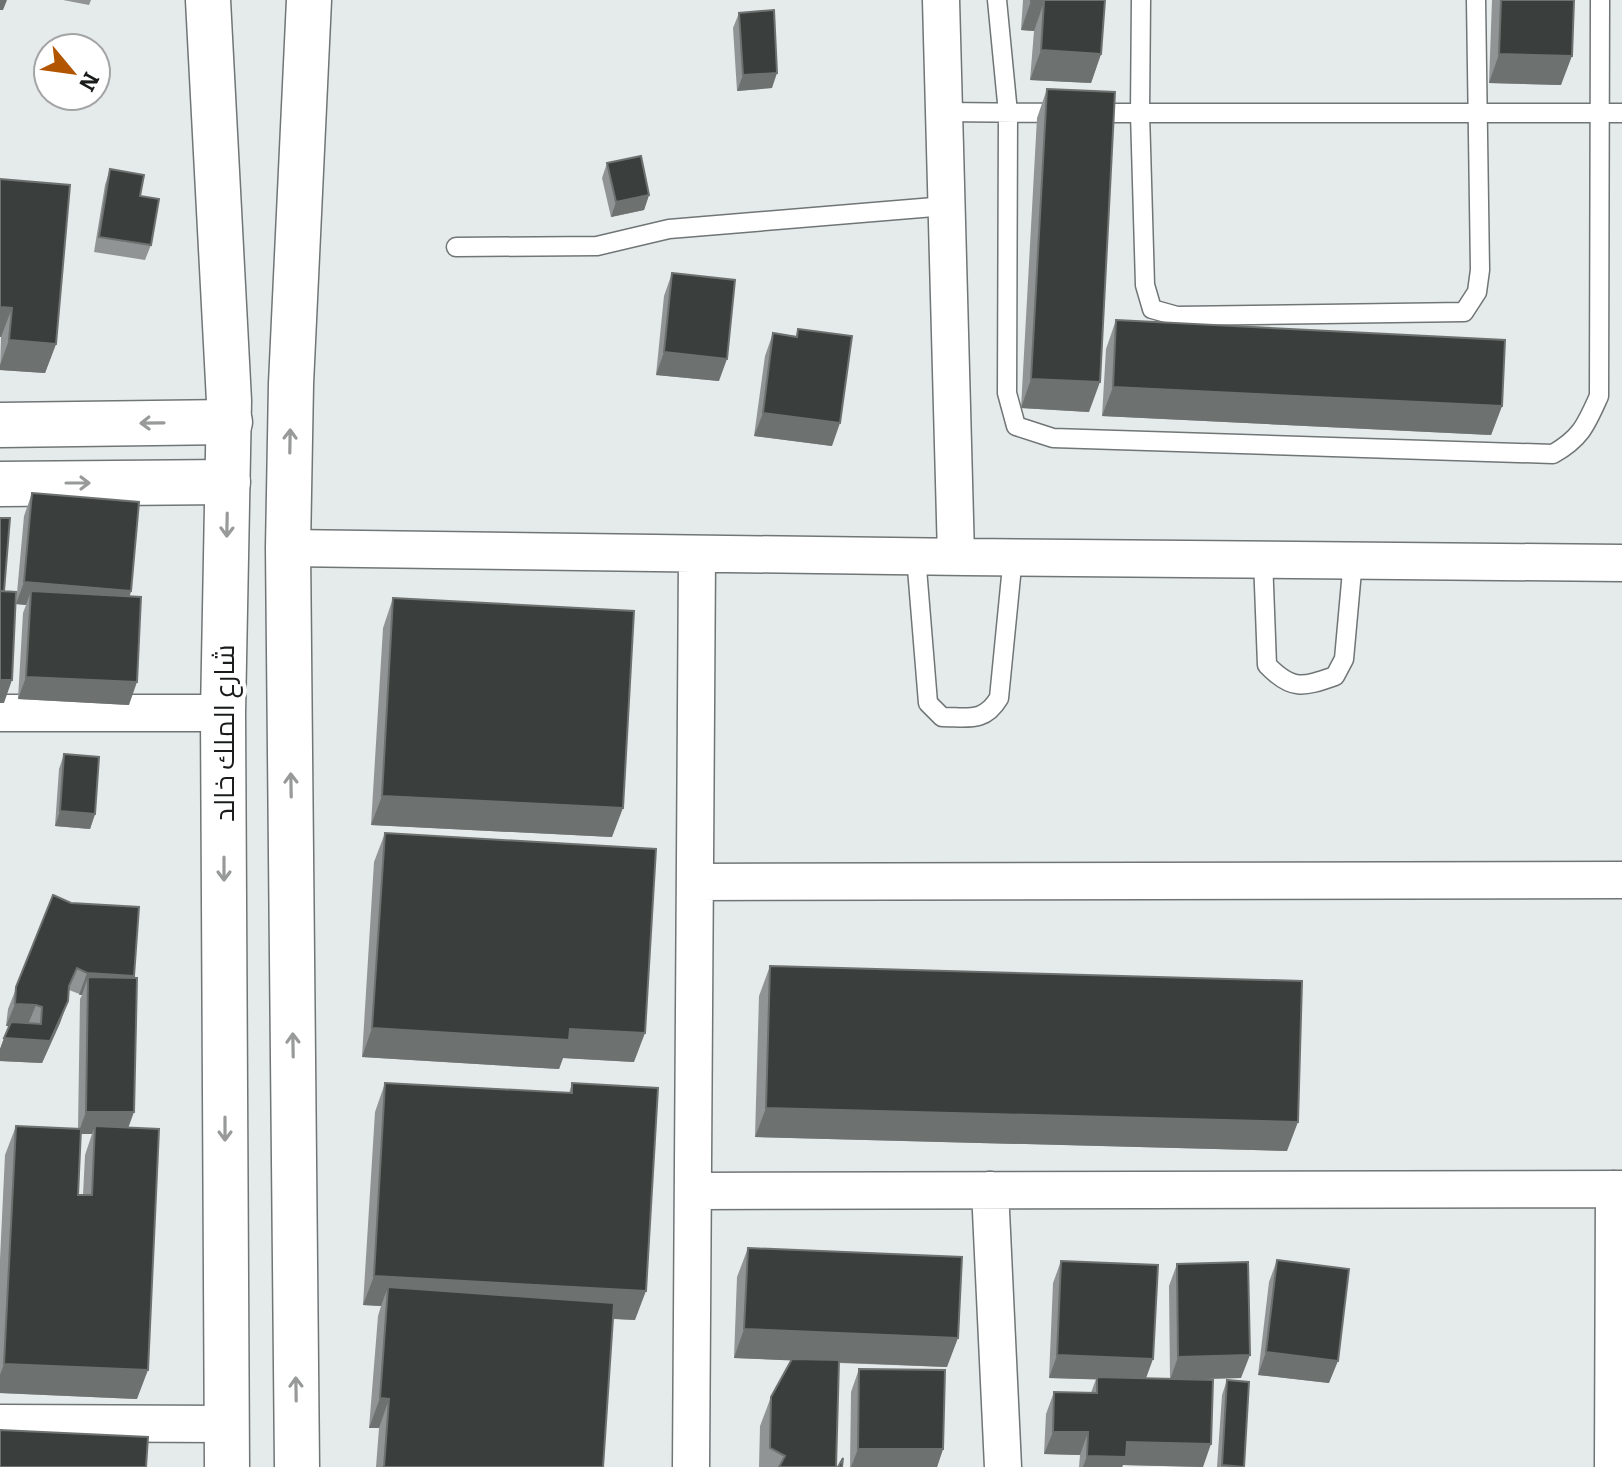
<svg xmlns="http://www.w3.org/2000/svg" width="1622" height="1467" font-family="Bitter,Cairo,serif">
<style>
.lines{fill:none;stroke-linecap:round;stroke-linejoin:round}
.lane-casing{stroke:#707575;stroke-width:21}
.street-casing{stroke:#707575;stroke-width:39}
.secondary-casing{stroke:#707575;stroke-width:47}
.primary-casing{stroke:#707575;stroke-width:47}
.lane{stroke:#fff;stroke-width:18}
.street{stroke:#fff;stroke-width:36}
.secondary{stroke:#fff;stroke-width:44}
.primary{stroke:#fff;stroke-width:44}
.wall{fill:#909494;fill-rule:evenodd}
.shaded-wall{fill:#6d7270}
.building{fill:#3a3e3c;stroke:#6d7270;stroke-width:2}
.oneway{stroke:#989999}
.labels{text-anchor:middle;dominant-baseline:central;stroke-width:8;stroke-linejoin:round;paint-order:stroke}
.street-label{font-size:28px;fill:#1a1c1c;stroke:#fff}
</style>
<rect width="100%" height="100%" fill="#e5eaeb"/>
<g class="lines">
<g class="lane-casing">
<path id="lane" d="M997 0 1008 113 1007 393 1016 426 1053 438 1553 454C1581 438 1586 425 1599 396L1600 0
M1141 0 1140 113 1145 285 1152 309 1177 316 1464 312 1477 292 1480 270 1476 0
M944 112 1061 113
M1091 113H1622
M456 247 597 246 669 229 946 206
M916 556 928 703 942 717C968 717 984 723 999 698L1013 556
M1263 559 1267 665C1292 691 1303 687 1335 676L1344 659 1353 560"/>
</g>
<g class="street-casing">
<path id="street" d="M941 0 956 556
M288 548C733 557 1177 558 1622 563
M0 713H223
M697 882 1622 880
M990 1190 1003 1467
M694 1191 1622 1189
M0 1423 227 1424
M691 1467 697 556
M1613 1467 1614 1189"/>
</g>
<g class="secondary-casing">
<path id="secondary" d="M0 425 230 422
M0 484 228 482"/>
</g>
<g class="primary-casing">
<path id="primary" d="M208 0 229 401 223 713 227 1467
M297 1467 288 548 291 384 309 0"/>
</g>
<use href="#lane" class="lane"/>
<use href="#street" class="street"/>
<use href="#secondary" class="secondary"/>
<use href="#primary" class="primary"/>
</g>
<path class="wall" d="M63 0H91L89 5Z
M1023 0H1105L1101 54 1091 83 1030 80 1034 31 1021 30Z
M1492 0H1574L1561 85 1489 83Z
M739 13 772 88 737 91 733 28Z
M1047 89 1089 412 1021 408 1037 118Z
M607 163 649 195 644 210 611 217 602 178Z
M110 169 140 196 151 245 145 260 94 252 105 185Z
M0 179 56 344 45 373 0 370 1 337Z
M672 273 719 381 656 375 664 296Z
M1116 320 1502 406 1491 435 1102 416 1106 349Z
M798 329 832 446 754 436 765 356 773 333 796 336Z
M32 493 131 591 130 596 129 705 18 699 23 613 26 605 16 604 24 516Z
M393 598 612 837 371 825 383 628Z
M64 754 95 814 90 829 55 826 59 769Z
M385 833 634 1062 563 1058 559 1069 362 1057 374 862Z
M53 895 133 978 128 1127 137 1399 0 1393V1259L5 1155 16 1126 78 1129 80 999 82 995 69 990 60 1023 42 1063 0 1061V1049L9 1026H6L8 1009ZM80 1134H92L85 1155 83 1195H78Z
M770 966 1287 1151 755 1137 759 996Z
M385 1083 569 1093 572 1083 635 1320 613 1319 603 1467H376L379 1428H369L378 1316 381 1306 363 1305 375 1112Z
M748 1248 947 1367 839 1363 836 1467H759L760 1426 771 1397 791 1360 734 1358 737 1277Z
M1277 1260 1329 1383 1258 1375 1269 1282Z
M1061 1261 1146 1379H1170L1169 1286 1177 1264 1241 1378 1181 1379 1203 1467 1123 1465 1122 1467H1079L1080 1455 1044 1454 1046 1414 1054 1392 1091 1393 1096 1379 1049 1378 1053 1283Z
M859 1369 943 1449 937 1467H850L851 1392Z
M1227 1380 1244 1467H1217L1222 1395Z"/>
<path class="shaded-wall" d="M0 0H7L3 10H0Z
M1031 1 1044 2 1034 31 1021 30Z
M1041 50 1101 54 1091 83 1030 80Z
M1499 54 1572 56 1561 85 1489 83Z
M777 73 772 88 737 91 743 75Z
M649 195 644 210 611 217 616 202Z
M0 307 12 308 1 337H0Z
M9 340 56 344 45 373 0 370V365Z
M664 352 727 359 719 381 656 375Z
M1031 379 1100 382 1089 412 1021 408Z
M1113 387 1502 406 1491 435 1102 416Z
M763 413 840 423 832 446 754 436Z
M24 582 131 591 123 614 31 591 26 605 16 604Z
M26 677 137 682 129 705 18 699Z
M0 680H12L4 703H0Z
M382 796 623 808 612 837 371 825Z
M60 811 95 814 90 829 55 826Z
M87 973 134 976 126 998 88 977 82 995H79Z
M68 1001 60 1023 42 1063 0 1061V1049L4 1038 50 1041Z
M15 1004 36 1005 27 1027 6 1026Z
M372 1028 570 1029 645 1033 634 1062 563 1058 559 1069 362 1057Z
M766 1108 1298 1122 1287 1151 755 1137Z
M86 1112H134L126 1134 95 1126 92 1134H78Z
M374 1276 646 1291 635 1320 387 1306 388 1287 381 1306 363 1305Z
M744 1329 958 1338 947 1367 734 1358Z
M1266 1352 1338 1361 1329 1383 1258 1375Z
M1057 1355 1153 1359 1145 1381 1049 1378Z
M1250 1355 1241 1378 1170 1380 1178 1357Z
M4 1364 148 1370 137 1399 0 1393V1375Z
M380 1398 389 1399 379 1428H369Z
M1053 1432H1088L1080 1455 1044 1454Z
M1127 1442 1211 1444 1203 1467 1123 1465 1122 1467H1083L1087 1456Z
M858 1449H943L937 1467H851Z"/>
<path class="building" d="M1031 0H1105L1101 54 1041 50 1044 2 1031 1Z
M1501 0H1574L1572 56 1499 54Z
M774 10 777 73 743 75 739 13Z
M1047 89 1115 92 1100 382 1031 379Z
M641 156 649 195 616 202 607 163Z
M110 169 144 175 140 196 159 199 151 245 99 237Z
M0 179 70 185 56 344 9 340 12 308 0 307Z
M672 273 735 280 727 359 664 352Z
M1116 320 1505 340 1502 406 1113 387Z
M798 329 852 336 840 423 763 413 773 333 797 337Z
M32 493 139 502 131 591 24 582Z
M0 518H10L4 591H0Z
M0 591 16 592 12 680H0Z
M31 591 141 597 137 682 26 677Z
M393 598 634 611 623 808 382 796Z
M64 754 99 757 95 814 60 811Z
M385 833 656 849 645 1033 570 1029 569 1040 372 1028Z
M53 895 71 903 139 907 134 976 87 973 77 968 69 986 68 1001 50 1041 4 1038 11 1022 41 1024 42 1007 36 1005 15 1004 16 987Z
M770 966 1302 981 1298 1122 766 1108Z
M88 977 137 978 134 1112H86Z
M385 1083 572 1093V1083L658 1088 646 1291 374 1276Z
M16 1126 81 1129 78 1195H92L95 1126 159 1129 148 1370 4 1364Z
M748 1248 962 1257 958 1338 744 1329Z
M1277 1260 1349 1269 1338 1361 1266 1352Z
M1061 1261 1158 1265 1153 1359 1057 1355Z
M1248 1262 1250 1355 1178 1357 1177 1264Z
M388 1287 614 1303 603 1467H384L389 1399 380 1398Z
M792 1359 839 1360 836 1467H779L785 1456 770 1448 771 1397Z
M859 1369 945 1370 943 1449H858Z
M1097 1377 1213 1380 1211 1444 1127 1442 1126 1457 1087 1456 1088 1432H1053L1054 1392 1097 1393Z
M1227 1380 1249 1382 1244 1467 1222 1465Z
M0 1430 148 1437 146 1467H0Z
M843 1458 842 1467H838Z
M859 1466 903 1467H859Z"/>
<defs><path id="oneway-shaft" d="M-6 0H5M1.5-3L5.5 0L1.5 3" fill="none" stroke-width="1.6" stroke-linecap="round" stroke-linejoin="round" transform="scale(2)"/></defs>
<g class="oneway">
<use href="#oneway-shaft" transform="translate(152 423) rotate(179)"/>
<use href="#oneway-shaft" transform="translate(290 441) rotate(-89)"/>
<use href="#oneway-shaft" transform="translate(78 483)"/>
<use href="#oneway-shaft" transform="translate(227 525) rotate(91)"/>
<use href="#oneway-shaft" transform="translate(291 785) rotate(-91)"/>
<use href="#oneway-shaft" transform="translate(224 869) rotate(90)"/>
<use href="#oneway-shaft" transform="translate(293 1045) rotate(-91)"/>
<use href="#oneway-shaft" transform="translate(225 1129) rotate(90)"/>
<use href="#oneway-shaft" transform="translate(296 1389) rotate(-91)"/>
</g>
<g class="labels">
<g class="street-label">
<text transform="translate(224 733) rotate(-90)">شارع الملك خالد</text>
</g>
</g>
<g transform="translate(72 72) rotate(119)"><circle r="38" fill="#ffffff" stroke="#a3a4a4" stroke-width="2"/>
<path d="M0-6L14 30L0 20L-14 30Z" fill="#b25501"/>
<text y="-12" font-size="22" font-weight="bold" text-anchor="middle" fill="#1a1c1c">N</text>
</g>
</svg>
